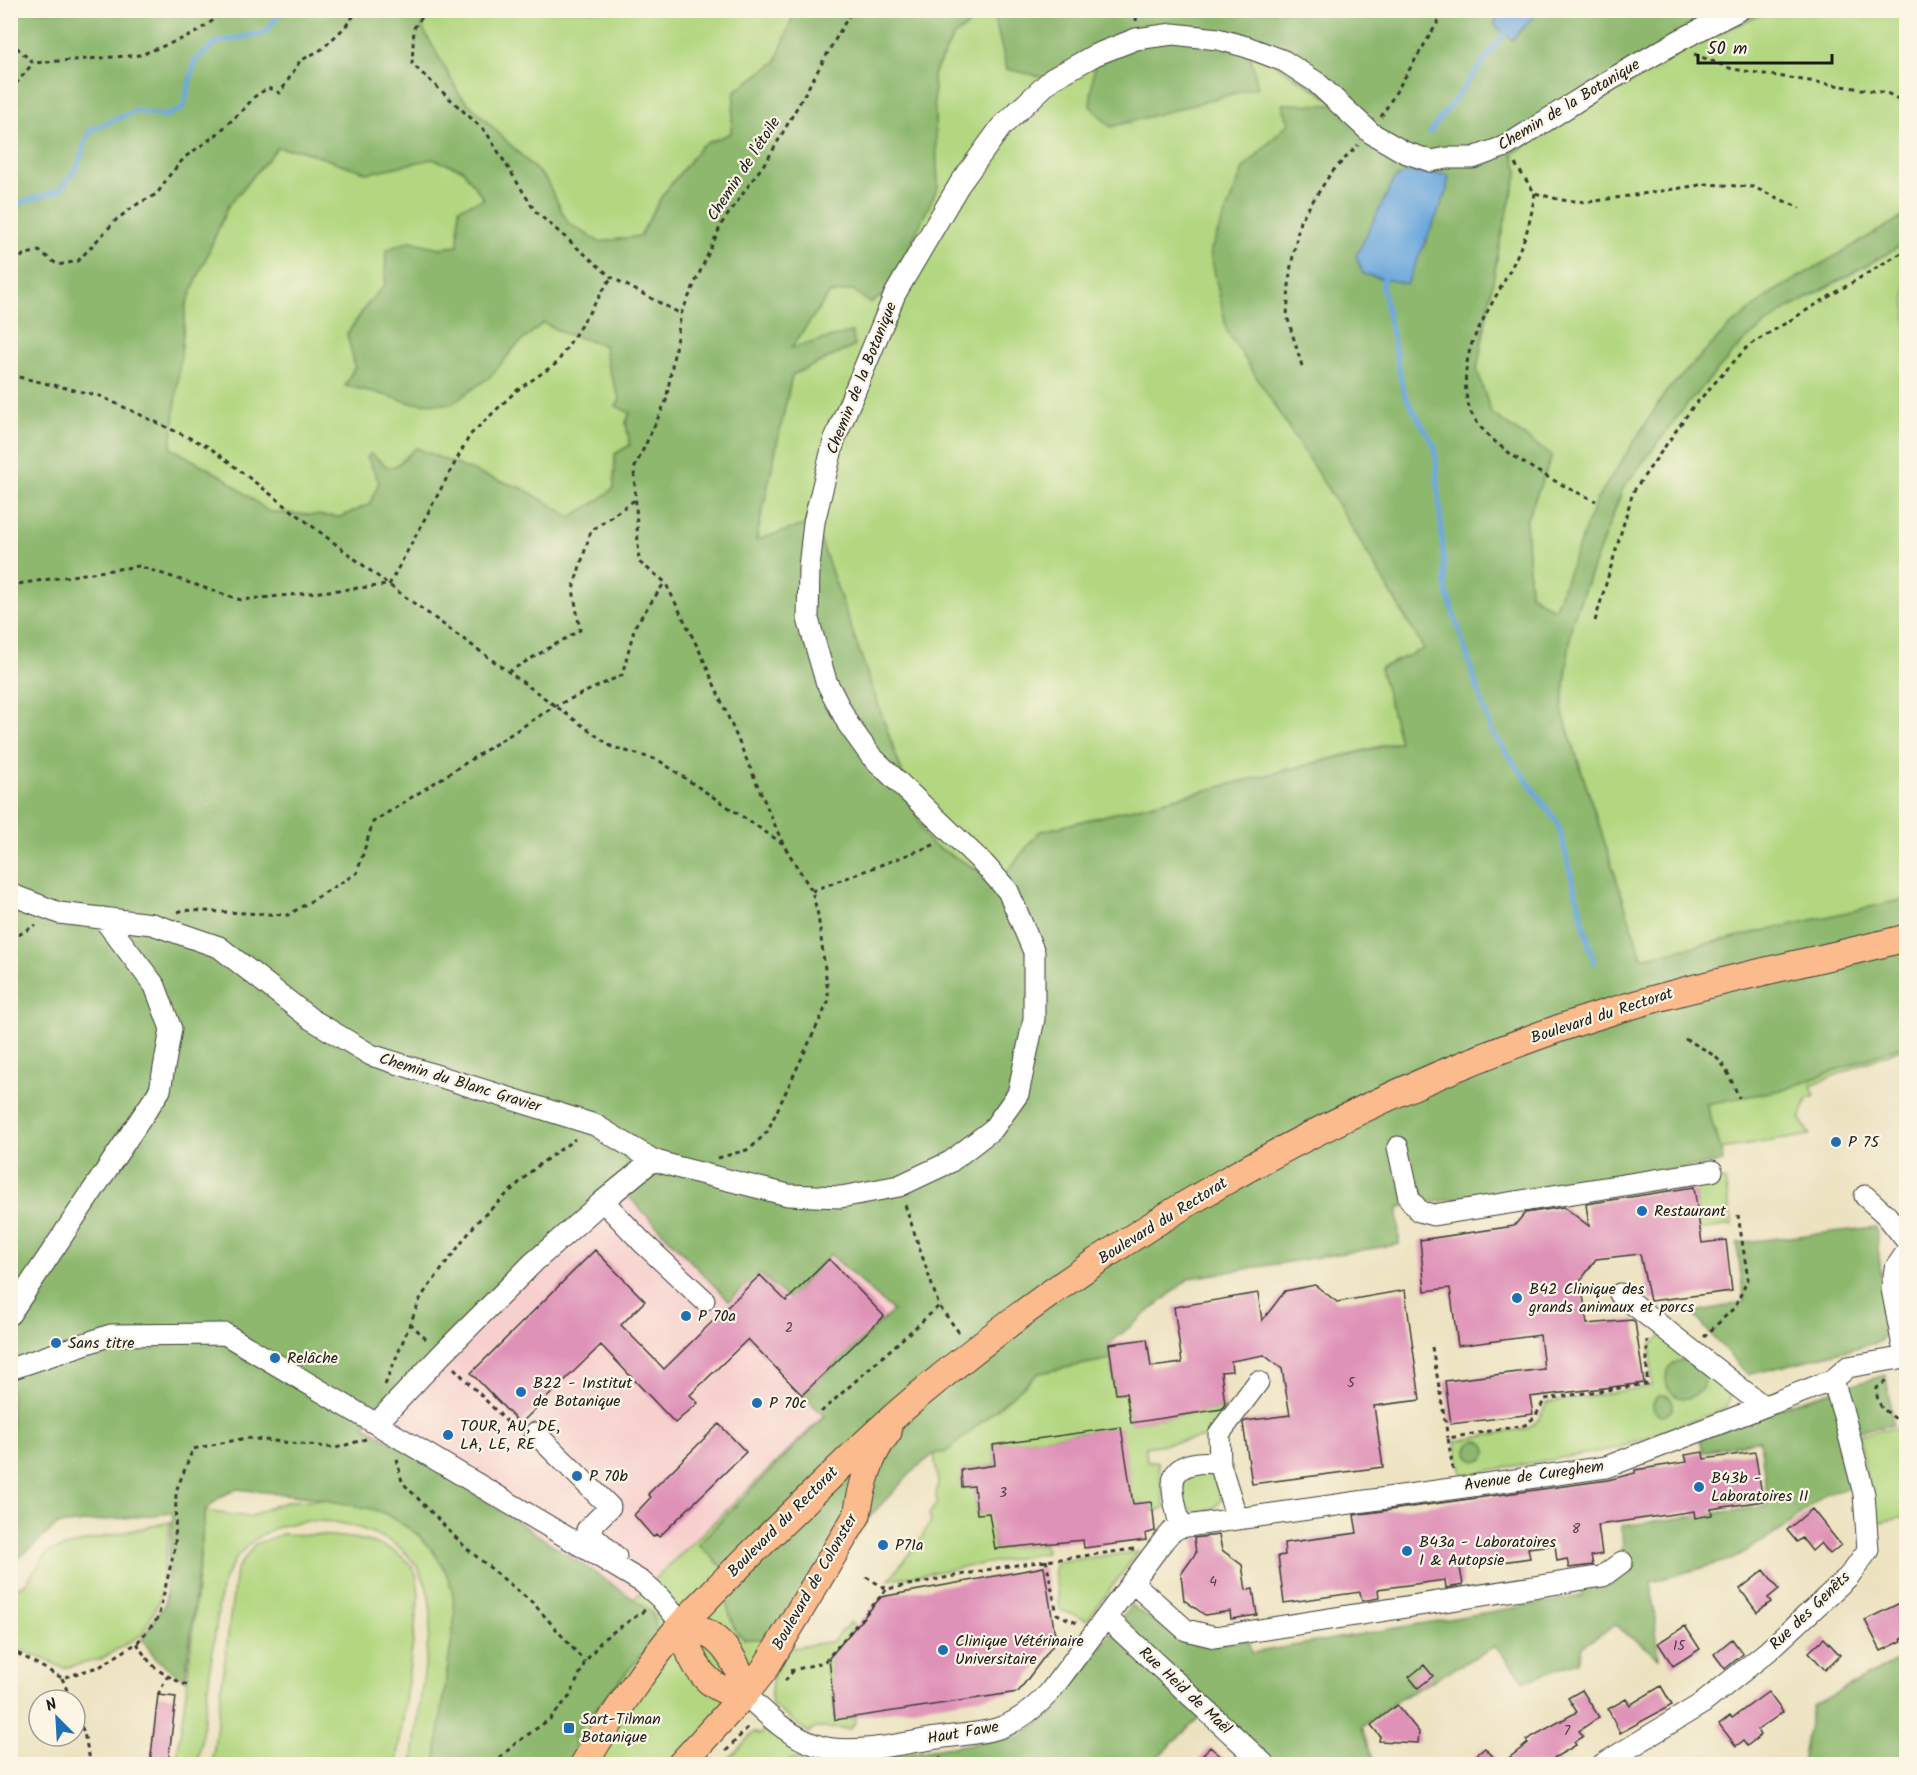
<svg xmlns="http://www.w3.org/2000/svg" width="1917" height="1775" font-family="Kalam,sans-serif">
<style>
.built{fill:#f7d0cd}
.green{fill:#b2d780;stroke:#677a4e;stroke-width:1.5}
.forest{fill:#8db86e;stroke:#546a45;stroke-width:1.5;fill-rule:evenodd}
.water{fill:#6ea9de;stroke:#45627d;stroke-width:1.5}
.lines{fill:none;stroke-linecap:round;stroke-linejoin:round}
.stream{stroke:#6ea9de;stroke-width:5}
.building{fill:#df92b7}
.minor-casing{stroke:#3b3a35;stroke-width:23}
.major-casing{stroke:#3b3a35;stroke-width:29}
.path{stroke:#3b3a35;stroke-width:3;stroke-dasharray:4.5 4.5;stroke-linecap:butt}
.minor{stroke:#fff;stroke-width:21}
.major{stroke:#fbbb8d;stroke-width:27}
.poi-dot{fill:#1f6fb2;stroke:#fcf5e5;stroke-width:2}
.labels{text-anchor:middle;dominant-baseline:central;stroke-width:4.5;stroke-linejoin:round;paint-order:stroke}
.number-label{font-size:14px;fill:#4d3a43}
.street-label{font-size:16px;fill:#1c1c1c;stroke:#fcf5e5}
.poi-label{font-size:16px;fill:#1c1c1c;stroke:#fcf5e5;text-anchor:start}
</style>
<rect width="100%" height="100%" fill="#fcf5e5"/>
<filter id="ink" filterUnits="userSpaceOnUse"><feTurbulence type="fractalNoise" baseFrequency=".0167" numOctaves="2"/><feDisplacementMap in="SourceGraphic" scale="12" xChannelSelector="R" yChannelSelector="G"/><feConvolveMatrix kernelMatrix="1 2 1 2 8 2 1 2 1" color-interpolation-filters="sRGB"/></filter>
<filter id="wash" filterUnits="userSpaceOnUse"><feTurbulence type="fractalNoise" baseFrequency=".008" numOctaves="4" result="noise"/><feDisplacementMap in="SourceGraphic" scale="24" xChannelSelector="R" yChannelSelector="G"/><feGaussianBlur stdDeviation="1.35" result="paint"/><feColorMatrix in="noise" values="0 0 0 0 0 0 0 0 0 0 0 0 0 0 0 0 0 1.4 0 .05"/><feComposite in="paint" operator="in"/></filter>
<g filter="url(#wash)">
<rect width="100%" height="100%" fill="#ece2c0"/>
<path class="built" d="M627 1195 729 1301 759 1273 789 1298 830 1253 893 1311 802 1395 825 1415 634 1599 485 1500 363 1425 555 1243Z"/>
<path class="green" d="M431 10 795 11 776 62 735 91 731 133 702 145 662 196 640 236 599 242 568 223 546 180 460 95 422 27Z
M987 11H993L1007 69 1095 55 1258 87 1247 47 1341 105 1289 123 1243 169 1350 524 1424 649 1380 668 1401 741 1039 832 999 882 931 844 924 835 814 523 756 541 792 375 855 346 851 332 790 349 829 294 853 290 938 187 933 75 953 37Z
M1769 11H1906V215L1773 292 1729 327 1666 392 1596 501 1555 610 1530 594 1526 521 1552 456 1491 413 1477 370 1501 236 1518 171 1513 153 1698 42Z
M277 148 300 150 368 173 432 159 462 169 484 199 458 247 439 248 410 241 386 250 385 285 369 302 347 334 355 366 345 386 374 392 490 377 515 347 543 323 564 333 604 345C609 369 615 393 630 413L626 423 630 445 615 454 614 488 595 503 571 517 522 488 485 476 416 448 396 466 388 468 371 454 379 482 370 504 340 517 268 512 223 477 170 448 186 305 228 206Z
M1906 243V899L1642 958 1562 711 1572 622 1623 488 1687 404 1744 341 1786 310Z
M1906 1044V1047L1811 1085 1815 1096 1807 1099 1800 1119 1810 1135 1721 1149 1706 1104 1786 1089Z
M1725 1180 1732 1225 1700 1230 1694 1184Z
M1663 1335 1725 1382 1730 1399 1725 1409 1618 1448 1462 1475 1455 1441 1529 1428 1538 1420 1547 1403 1652 1386 1651 1345Z
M1111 1359 1116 1394 1126 1393 1131 1423 1226 1408 1206 1437 1146 1447 1147 1462H1158L1165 1509 1153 1511 1152 1506 1134 1510 1123 1444 1116 1428 993 1445 995 1465 962 1470V1487L974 1486 977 1514 997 1512 992 1530 995 1549 1045 1544 1046 1553 889 1580 922 1537 931 1521 929 1514 937 1503 936 1495 938 1483 934 1454 946 1452 1039 1373Z
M825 1415 698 1544 737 1581 782 1639 681 1764H570L575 1755V1733L655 1639 653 1614 634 1599Z
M1896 1428 1906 1487V1517L1874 1523 1859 1434Z
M1197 1471 1212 1473 1222 1499C1213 1513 1199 1516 1186 1506 1182 1485 1178 1482 1197 1471Z
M311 1500C332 1500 354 1502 374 1509 418 1525 456 1566 455 1615 454 1631 450 1648 448 1665 444 1698 440 1731 435 1764H412L431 1620C431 1599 426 1577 412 1560 399 1544 382 1536 362 1529 301 1508 236 1527 220 1595L198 1764H176L187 1685 205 1511 249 1517 273 1506 289 1501Z
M170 1522 160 1600 141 1635 101 1659 64 1668 17 1648 11 1643V1590L25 1584 48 1552 94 1539Z
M282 1534C321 1536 394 1532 415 1572 418 1579 418 1588 419 1595L397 1764H212L236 1570 255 1544Z
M1138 1552 1087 1620 1060 1610 1054 1569 1056 1564 1061 1561Z
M850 1622 855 1627 829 1658 835 1719 856 1717V1722L850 1729 816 1728 809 1733 772 1705C768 1680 775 1671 787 1649L833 1641Z
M765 1729 791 1748 810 1753 780 1764H724L754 1732 760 1735Z"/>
<path class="forest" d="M11 11H431L422 27 460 95 546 180 568 223 599 242 640 236 662 196 702 145 731 133 735 91 776 62 795 11H987L953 37 933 75 938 187 887 293 870 303 853 290 829 294 791 348 852 332 855 346 792 375 756 540 814 522 924 835 931 844 999 882 1039 832 1400 742 1380 668 1424 649 1350 524 1227 331 1210 252 1243 169 1289 123 1282 104 1340 105 1248 47 1258 87 1111 127 1090 106 1095 55 1052 79 1007 69 993 11H1769L1698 42 1513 153 1518 171 1501 236 1477 370 1491 413 1552 456 1526 521 1530 594 1554 610 1596 501 1666 392 1729 327 1773 292 1906 215V243L1786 310 1744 341 1687 404 1623 488 1572 622 1562 711 1642 958 1906 899V1044L1786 1089 1706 1104 1721 1149 1723 1162 1398 1207 1399 1244 1190 1278 1109 1344 1111 1359 1039 1373 946 1452 934 1454 915 1469 873 1513 782 1639H744L735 1631 725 1599 737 1581 698 1544 825 1416 802 1395 893 1311 830 1254 789 1299 759 1273 729 1301 627 1195 555 1243 364 1425 485 1500 634 1599C652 1612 659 1615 655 1639L575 1733V1755L570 1764H435L455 1614 452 1589 445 1570 436 1555 418 1534 386 1514 371 1509 311 1497 237 1489 220 1497 205 1511 185 1680 157 1660 142 1639 165 1603 173 1513 57 1525 11 1565ZM277 148 300 150 368 173 432 159 462 169 484 199 459 208 458 246 439 248 410 241 386 250 385 285 369 302 347 334 355 366 345 386 374 392 412 403 451 404 490 377 515 347 543 323 564 333 604 345 608 367 620 400 616 406 630 413 626 423 630 445 615 454 614 488 595 503 571 517 522 488 485 476 416 448 396 466 388 467 371 454 367 457 379 482 370 504 341 517 269 512 223 477 171 448 186 305 228 206Z
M1876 1227 1882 1284 1891 1329 1879 1342 1748 1375 1692 1313 1744 1302 1737 1243Z
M1666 1379a19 19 0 1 1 38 0a19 19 0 1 1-38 0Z
M1886 1375 1893 1425 1845 1432 1857 1486 1825 1494 1780 1531 1733 1559 1651 1582 1659 1658 1615 1625 1582 1647 1578 1662 1525 1681 1495 1646 1401 1698 1362 1727 1375 1764H1242L1208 1710 1150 1764H780L810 1753 900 1755 1021 1736 1054 1712 1131 1605 1183 1642 1206 1646 1249 1639 1252 1653 1582 1596 1580 1583 1623 1565 1622 1526 1768 1506 1760 1440 1703 1452 1700 1439 1789 1404Z
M1653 1405a10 10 0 1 1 20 0a10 10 0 1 1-20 0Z
M1467 1451a10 10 0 1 1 20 0a10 10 0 1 1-20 0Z
M1906 1656V1764H1802L1812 1706Z"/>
<path class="water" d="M1536 10 1538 12 1512 40 1494 24 1502 11Z
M1406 172 1449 175 1446 194 1407 284 1363 274 1356 256 1394 180Z"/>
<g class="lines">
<path class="stream" d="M1430 132 1509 28
M10 206 60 190 77 167 90 130 136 111 165 116 183 108 195 61 217 42 265 33 282 10
M1386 272 1382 285 1404 394 1435 447 1446 589 1491 731 1558 824 1594 963"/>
</g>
<g id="blocks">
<path class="building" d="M1694 1187 1702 1243 1726 1240 1732 1291 1650 1301 1640 1254 1596 1259 1581 1280 1587 1324 1632 1320 1635 1322 1644 1383 1530 1397 1533 1414 1451 1424 1445 1381 1544 1369 1540 1335 1458 1346 1450 1288 1425 1291 1420 1240 1514 1226 1525 1213 1564 1207 1589 1226 1586 1204Z
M595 1250 645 1301 621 1325 664 1369 760 1275 786 1301 829 1259 884 1316 802 1395 748 1339 690 1395 698 1403 675 1423 601 1345 520 1424 471 1373Z
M1315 1285 1337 1302 1405 1290 1420 1400 1374 1406 1383 1467 1252 1484 1243 1423 1245 1421 1290 1415 1282 1369 1264 1355 1231 1361 1232 1371 1221 1372 1225 1404 1222 1409 1131 1423 1126 1393 1116 1394 1109 1344 1147 1339 1151 1367 1182 1363 1174 1307 1258 1293 1262 1321 1285 1291Z
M719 1424 746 1452 659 1537 656 1534 653 1537 634 1515 651 1497 648 1494Z
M1121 1427 1133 1504 1151 1502 1153 1511 1155 1531 1145 1534 1146 1540 1084 1548 1083 1540 995 1549 989 1513 977 1514 974 1486 962 1487 961 1470 995 1465 993 1445Z
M1703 1452 1704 1459 1755 1452 1763 1501 1711 1509 1712 1515 1695 1518 1694 1511 1598 1525 1602 1554 1591 1556 1593 1565 1569 1568 1567 1559 1557 1561 1555 1545 1528 1548 1530 1558 1460 1568 1463 1585 1446 1588 1445 1580 1378 1589 1379 1598 1362 1601 1360 1592 1284 1603 1278 1556 1285 1555 1284 1543 1357 1533 1354 1515 1608 1480 1635 1473V1470L1687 1462 1685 1455Z
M1812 1509 1841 1545 1830 1554 1821 1543 1812 1551 1802 1538 1797 1542 1787 1530Z
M1219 1535 1222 1550 1242 1565 1246 1590 1253 1589 1257 1615 1231 1619 1230 1611 1205 1615 1184 1600 1181 1574 1196 1553 1194 1538Z
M1044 1567 1056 1641 1018 1692 835 1720 829 1658 881 1597Z
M1764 1570 1779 1589 1768 1598 1771 1602 1757 1612 1740 1589Z
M1906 1600V1636L1901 1639 1902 1641 1881 1651 1865 1620Z
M1685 1626 1700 1649 1673 1666 1658 1643Z
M1824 1638 1840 1655 1825 1670 1809 1652Z
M1732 1639 1743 1654 1725 1669 1714 1654Z
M1424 1665 1433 1676 1418 1688 1409 1677Z
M1661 1686 1672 1705 1620 1733 1608 1709 1626 1699 1630 1705Z
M1582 1690 1599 1717 1579 1731 1583 1737 1574 1742 1576 1745 1554 1758 1559 1764H1501L1528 1743 1526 1740 1577 1712 1568 1698Z
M1768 1692 1783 1712 1758 1730 1761 1735 1747 1746 1743 1741 1736 1746 1719 1724 1730 1716 1732 1718Z
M158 1695 176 1697 168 1764H150Z
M1397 1705 1419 1732 1418 1743 1379 1741 1380 1736 1371 1725Z
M1210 1747 1230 1764H1195Z
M1485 1748 1500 1764H1481L1474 1757Z"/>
</g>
</g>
<g filter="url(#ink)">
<use href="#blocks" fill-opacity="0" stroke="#3b3a35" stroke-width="1.5"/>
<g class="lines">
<g class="minor-casing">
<path id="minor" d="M10 894 59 913 152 924 219 947 311 1019 371 1055 595 1125 653 1160
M1398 1147 1409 1198 1419 1211 1433 1215 1712 1171
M1865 1196 1886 1215 1906 1240
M603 1201 653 1160 680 1168 788 1195 841 1197 899 1186 950 1162 993 1129 1018 1094 1034 1019V952L1008 891 984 864 871 756 848 724 826 681 808 619 809 568 814 522 834 441 895 294 959 185 1001 127 1052 79 1095 55 1136 39 1173 34 1218 39 1247 47 1284 61 1316 82 1371 133 1404 152 1431 161 1447 158H1473L1506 146 1610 80 1680 40 1739 10
M1620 1294 1763 1406
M10 1314 160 1090 171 1029 155 986 103 918
M1905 1357 1892 1289 1895 1269 1906 1253
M10 1369 111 1335 225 1334 642 1582 660 1598 682 1624
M377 1423 441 1355 534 1262 603 1201 642 1242 704 1300
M535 1433 610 1507 587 1530 616 1557
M1220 1464 1219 1434 1258 1382
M1180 1527C1178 1514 1172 1497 1173 1484 1173 1461 1205 1461 1220 1464L1237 1519
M1132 1582 1186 1630 1215 1637 1603 1576 1622 1562
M1106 1617 1264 1764
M745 1694C767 1715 789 1737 819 1746 852 1756 903 1743 937 1738 957 1735 978 1734 996 1729 1017 1723 1034 1709 1049 1693L1164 1540 1171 1532 1180 1527 1606 1467 1833 1380 1848 1367 1906 1357
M1603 1764 1703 1703 1768 1651 1849 1576 1868 1550 1864 1494 1844 1416 1833 1380"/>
</g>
<g class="major-casing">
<path id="major" d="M682 1624C686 1650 699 1682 727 1691 733 1693 739 1693 745 1694
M682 1624C718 1630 739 1659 745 1694
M584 1764C613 1716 643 1669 680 1626 691 1614 703 1603 714 1591 742 1563 771 1534 800 1506 842 1465 884 1423 930 1386 1113 1234 1324 1112 1549 1032 1665 990 1787 968 1906 938
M681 1764 745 1694 764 1670 857 1515C862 1486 869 1455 888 1432"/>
</g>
<path class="path" d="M427 10 414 28 412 64 486 132 535 211 611 277 681 314
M1136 21 1137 10
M10 41 33 63 140 55 192 35 228 10
M1694 54 1732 69 1887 93 1906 103
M10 91 33 63
M1381 117 1445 10
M1515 164 1535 193 1561 200 1589 202 1707 184 1753 187 1800 208
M1535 193C1532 211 1529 229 1521 246 1509 277 1489 305 1475 336 1466 354 1462 387 1469 407 1481 446 1560 485 1596 501
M10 272 23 255 39 251 58 265 78 261 117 219 139 203 157 194 168 177 185 157 216 135 245 108 254 97 268 88 280 93 300 61 322 49 345 27 358 10
M1302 366 1287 316 1290 271 1300 221 1331 173 1358 145
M10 375 100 396 209 447 389 585 612 747 658 760 782 843
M10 585 139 566 241 600 388 585
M389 585 470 435 516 391 557 363 611 278
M1595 621 1633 492 1692 408 1748 346 1894 257 1906 251
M508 672 580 630 573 589 591 531 636 499
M812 891 936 844
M178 912 183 910 288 915 357 873 373 822 555 706 622 675 635 626 665 582
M10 937H15L36 925
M1685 1039C1722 1058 1723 1060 1739 1098
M718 1158 750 1149 767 1132 829 1000 818 915 812 891 783 844 701 654 665 582 639 562 634 469 666 401 681 314 722 223 769 157 852 10
M905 1205 939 1306 961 1335
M410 1323 429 1342
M1704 1337 1735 1307 1748 1279 1738 1215
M1432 1347 1448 1438
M454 1368 517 1432
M1886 1381 1877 1388C1875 1408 1888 1411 1899 1422 1903 1425 1904 1431 1906 1435
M385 1385 421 1297 477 1222 536 1167 575 1139
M821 1412 939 1306
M397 1459 402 1482 465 1547 534 1604 585 1662
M1453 1470 1448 1438 1525 1425 1535 1417 1545 1399 1647 1384V1340
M1046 1560 1057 1614 1079 1624
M866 1577 887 1589 1002 1567 1134 1549
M137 1643C151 1668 161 1674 187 1685
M10 1649 62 1678 101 1666 137 1643 158 1618 175 1547 176 1491 193 1449 246 1438 336 1448 366 1439
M790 1671 824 1662 827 1659 887 1589
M62 1678 71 1700
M785 1681 794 1670
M158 1695 167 1677
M75 1710 84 1733 91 1764
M726 1751 750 1725
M939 1758 948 1764
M493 1764 516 1743 550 1719 570 1696 585 1662 603 1639 645 1610"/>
<use href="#minor" class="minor"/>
<use href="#major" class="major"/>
</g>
</g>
<g class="poi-dot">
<circle cx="1836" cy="1142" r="6"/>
<circle cx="1642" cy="1211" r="6"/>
<circle cx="1517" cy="1298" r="6"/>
<circle cx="686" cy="1316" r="6"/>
<circle cx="56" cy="1343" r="6"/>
<circle cx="275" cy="1358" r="6"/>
<circle cx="521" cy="1392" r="6"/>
<circle cx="757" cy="1403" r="6"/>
<circle cx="448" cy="1435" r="6"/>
<circle cx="577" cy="1476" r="6"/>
<circle cx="1699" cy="1487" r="6"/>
<circle cx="883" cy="1545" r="6"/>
<circle cx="1407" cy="1551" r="6"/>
<circle cx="943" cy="1650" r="6"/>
<rect x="563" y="1722" width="12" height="12" rx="3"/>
</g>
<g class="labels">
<g class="number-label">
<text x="789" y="1328">2</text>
<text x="1351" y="1383">5</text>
<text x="1003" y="1493">3</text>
<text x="1576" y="1529">8</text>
<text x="1213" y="1582">4</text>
<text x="1679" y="1646">15</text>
<text x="1567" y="1731">7</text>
</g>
<g class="street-label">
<text transform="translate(1569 105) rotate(-31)">Chemin de la Botanique</text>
<text transform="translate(744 169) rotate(-57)">Chemin de l'étoile</text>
<text transform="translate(862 378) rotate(-68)">Chemin de la Botanique</text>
<text transform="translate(1602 1016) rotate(-18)">Boulevard du Rectorat</text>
<text transform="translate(460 1083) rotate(17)">Chemin du Blanc Gravier</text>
<text transform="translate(1163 1221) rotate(-32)">Boulevard du Rectorat</text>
<text transform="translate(1534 1476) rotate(-8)">Avenue de Cureghem</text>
<text transform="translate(783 1522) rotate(-45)">Boulevard du Rectorat</text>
<text transform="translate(815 1582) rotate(-60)">Boulevard de Colonster</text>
<text transform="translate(1810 1611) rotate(-44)">Rue des Genêts</text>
<text transform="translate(1185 1691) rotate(43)">Rue Heid de Maël</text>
<text transform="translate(963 1733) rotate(-10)">Haut Fawe</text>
</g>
<g class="poi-label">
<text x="1848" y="1142">P 75</text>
<text x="1654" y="1211">Restaurant</text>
<text x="1529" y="1289">B42 Clinique des<tspan x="1529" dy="18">grands animaux et porcs</tspan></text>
<text x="698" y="1316">P 70a</text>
<text x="68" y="1343">Sans titre</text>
<text x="287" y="1358">Relâche</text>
<text x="533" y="1383">B22 - Institut<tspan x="533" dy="18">de Botanique</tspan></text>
<text x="769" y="1403">P 70c</text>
<text x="460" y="1426">TOUR, AU, DE,<tspan x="460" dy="18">LA, LE, RE</tspan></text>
<text x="589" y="1476">P 70b</text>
<text x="1711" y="1478">B43b -<tspan x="1711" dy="18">Laboratoires II</tspan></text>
<text x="1419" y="1542">B43a - Laboratoires<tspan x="1419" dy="18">I &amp; Autopsie</tspan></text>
<text x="895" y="1545">P71a</text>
<text x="955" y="1641">Clinique Vétérinaire<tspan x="955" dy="18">Universitaire</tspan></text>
<text x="581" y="1719">Sart-Tilman<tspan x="581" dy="18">Botanique</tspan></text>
</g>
</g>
<rect width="1917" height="1775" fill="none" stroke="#fcf5e5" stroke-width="36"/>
<g transform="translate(57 1718) rotate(336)"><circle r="28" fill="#fcf5e5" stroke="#a29e95" stroke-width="1.5"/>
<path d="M0-4.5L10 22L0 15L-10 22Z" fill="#1f6fb2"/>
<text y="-9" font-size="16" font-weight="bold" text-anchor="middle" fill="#1c1c1c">N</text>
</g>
<path d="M1698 54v9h134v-9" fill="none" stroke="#1c1c1c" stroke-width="3"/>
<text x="1707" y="54" font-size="18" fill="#1c1c1c" stroke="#fcf5e5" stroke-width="4.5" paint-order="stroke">50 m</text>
</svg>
